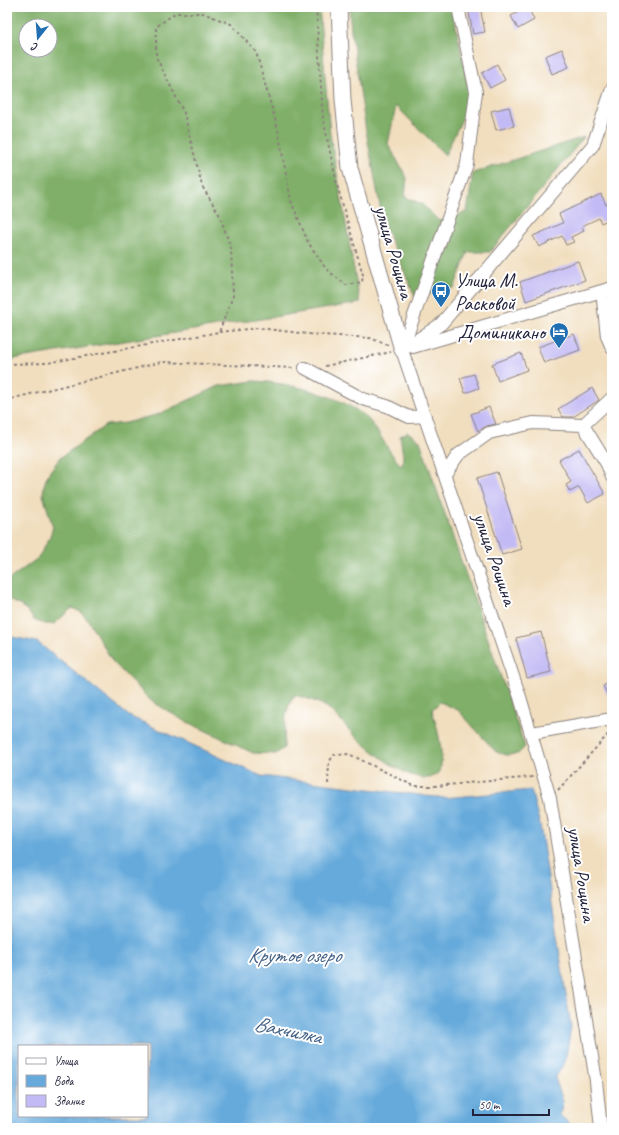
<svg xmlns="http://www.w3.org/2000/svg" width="619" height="1135" font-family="Caveat,sans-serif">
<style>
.forest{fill:#7faf68;stroke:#506852;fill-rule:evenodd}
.water{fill:#66aadb;stroke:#44668b;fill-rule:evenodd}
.building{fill:#c2baf4}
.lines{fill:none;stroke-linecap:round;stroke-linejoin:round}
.minor-casing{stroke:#8a807c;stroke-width:14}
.tertiary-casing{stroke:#8a807c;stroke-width:17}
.path{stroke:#8a807c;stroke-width:2;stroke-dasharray:3 3;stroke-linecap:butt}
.minor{stroke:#fff;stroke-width:12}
.tertiary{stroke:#fff;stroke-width:15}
.labels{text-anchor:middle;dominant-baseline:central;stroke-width:4;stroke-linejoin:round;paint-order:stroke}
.street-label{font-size:20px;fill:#22223b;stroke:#fff}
.poi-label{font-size:20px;fill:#22223b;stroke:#fff;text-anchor:start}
.water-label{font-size:21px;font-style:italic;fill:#415f83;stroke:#fff}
</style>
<rect width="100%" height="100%" fill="#fff"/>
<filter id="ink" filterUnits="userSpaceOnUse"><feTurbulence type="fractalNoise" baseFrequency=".025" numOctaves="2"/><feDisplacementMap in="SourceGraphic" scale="8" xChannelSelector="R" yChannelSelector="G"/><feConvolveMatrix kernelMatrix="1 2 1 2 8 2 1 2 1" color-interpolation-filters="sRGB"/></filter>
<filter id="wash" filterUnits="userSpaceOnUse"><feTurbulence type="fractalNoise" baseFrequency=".012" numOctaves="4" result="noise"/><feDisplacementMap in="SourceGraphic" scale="16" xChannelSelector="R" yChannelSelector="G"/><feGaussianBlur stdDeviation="0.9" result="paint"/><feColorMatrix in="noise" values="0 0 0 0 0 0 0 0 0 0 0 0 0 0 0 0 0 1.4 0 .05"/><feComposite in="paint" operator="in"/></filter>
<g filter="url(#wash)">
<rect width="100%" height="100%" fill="#f1debe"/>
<path class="forest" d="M7 7H319L330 134 360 303 7 360ZM26 26H50V50H26Z
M349 7H452L471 100 445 155 396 106 388 144 407 178 405 197 422 204 439 221 467 212 473 173 584 137 490 252H468L454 288 415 297 383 222 366 131 351 30Z
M253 381C286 382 343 395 368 419 381 433 388 453 402 466L403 456 400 436 408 432 420 441 525 747 518 754 507 755 496 752 458 710 440 702 432 710C438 731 444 751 440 772 436 774 433 777 429 778 404 780 370 749 353 734 345 726 338 716 329 709 319 701 307 699 295 695 283 710 285 729 284 748L276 754 253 753 181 719 150 700 113 662 88 620 81 612 72 608 54 624H44L34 620 28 611 20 605 11 601 7 597V581L38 558 49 539 53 527 43 495 44 485 48 474 60 458 106 425 126 423 159 414 219 386Z"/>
<path class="water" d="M7 636 37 642 129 716 261 776 444 798 531 790 540 825 571 1027 565 1062 555 1078 563 1101 560 1115 574 1128H7ZM19 1046H147V1116H19Z"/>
<g id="blocks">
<path class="building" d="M472 7H480L485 32 473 34 468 8Z
M528 7 534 20 518 29 511 16Z
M562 49 569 67 552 74 545 56Z
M497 64 505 80 490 88 482 73Z
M509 107 514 126 496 130 491 111Z
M601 194 606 205 612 202V218L601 223 599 218 582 226 584 231 571 237 574 242 566 245 562 236 539 247 533 236 563 223 559 214Z
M578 261 585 280 526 301 520 282Z
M574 334 580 350 544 363 538 347Z
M521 353 527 370 498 381 492 364Z
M474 374 479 388 465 393 460 378Z
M592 388 599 400 573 417H563L558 409Z
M489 407 496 424 487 426 478 431 471 414Z
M579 449 605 494 588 503 579 487 570 492 566 485 571 482 559 460Z
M497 472 522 549 502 555 477 478Z
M541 632 551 672 527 678 516 638Z
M612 681V704L603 686Z"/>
</g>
</g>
<g filter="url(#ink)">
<use href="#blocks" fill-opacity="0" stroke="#8a807c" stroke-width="1"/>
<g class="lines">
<g class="minor-casing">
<path id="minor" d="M602 291 607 336 612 348
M413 347 612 288
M402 350 520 697 550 798 596 1081 601 1128
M402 350 467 164 476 92 458 7
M402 350 441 324 593 145 612 89
M305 368 363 399 387 406 409 417 425 416
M583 425 607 464 612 477
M445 474 458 455 489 433 533 423 583 425 612 398
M532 733 612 719"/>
</g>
<g class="tertiary-casing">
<path id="tertiary" d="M339 7 343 100 350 168 402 350"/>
</g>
<path class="path" d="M219 332 259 328 308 334 370 338 388 345
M7 364 47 363 219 332 233 296 231 248 219 214 202 186 184 113 156 57V27L175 13H203L231 24 256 52 278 130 291 201 308 242 326 269 346 285 362 282 363 275 337 185 323 118 316 7
M325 366 391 352
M7 402 14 398 162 362 294 368
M328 784 329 762 334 755 349 754 414 786H435L533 777
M558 790 612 730"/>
<use href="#minor" class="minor"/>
<use href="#tertiary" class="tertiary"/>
</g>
</g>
<defs>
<g id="bus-pin" transform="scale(1)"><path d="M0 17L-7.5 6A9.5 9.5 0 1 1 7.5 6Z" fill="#1f6fb2" stroke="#fff"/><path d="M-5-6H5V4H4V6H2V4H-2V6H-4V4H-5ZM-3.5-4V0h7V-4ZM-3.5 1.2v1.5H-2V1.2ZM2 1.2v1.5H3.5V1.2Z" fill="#fff"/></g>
<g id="hotel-pin" transform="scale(1)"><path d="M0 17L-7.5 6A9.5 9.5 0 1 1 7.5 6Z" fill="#1f6fb2" stroke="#fff"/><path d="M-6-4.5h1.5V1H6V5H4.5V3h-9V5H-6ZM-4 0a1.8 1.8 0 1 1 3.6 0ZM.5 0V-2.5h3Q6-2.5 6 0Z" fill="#fff"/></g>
</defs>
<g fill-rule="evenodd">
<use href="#bus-pin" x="441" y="291"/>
<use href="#hotel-pin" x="559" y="332"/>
</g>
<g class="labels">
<g class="street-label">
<text transform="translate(394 252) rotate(74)">улица Рощина</text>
<text transform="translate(495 559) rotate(71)">улица Рощина</text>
<text transform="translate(582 874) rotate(81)">улица Рощина</text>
</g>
<g class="poi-label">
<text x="455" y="280">Улица М.<tspan x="455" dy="23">Расковой</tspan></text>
<text x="545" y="332" text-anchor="end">Доминикано</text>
</g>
<g class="water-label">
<text x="294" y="955">Крутое озеро</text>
<text transform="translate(288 1030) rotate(12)">Вахчилка</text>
</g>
</g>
<rect width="619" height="1135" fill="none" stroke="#fff" stroke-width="24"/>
<rect x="18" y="1045" width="130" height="72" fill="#ffffff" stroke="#a7a7b1"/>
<rect x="26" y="1058" width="20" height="6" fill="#ffffff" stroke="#a7a7b1"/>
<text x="54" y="1065" font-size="12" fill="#22223b">Улица</text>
<rect x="26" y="1075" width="20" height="12" fill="#66aadb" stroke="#a7a7b1"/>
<text x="54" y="1085" font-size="12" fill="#22223b">Вода</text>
<rect x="26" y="1095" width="20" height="12" fill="#c2baf4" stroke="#a7a7b1"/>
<text x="54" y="1105" font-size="12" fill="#22223b">Здание</text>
<g transform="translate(38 38) rotate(197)"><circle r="19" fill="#ffffff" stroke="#a7a7b1"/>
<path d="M0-3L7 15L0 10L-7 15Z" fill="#1f6fb2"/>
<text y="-6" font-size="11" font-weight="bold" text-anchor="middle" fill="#22223b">С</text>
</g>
<path d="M473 1109v6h76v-6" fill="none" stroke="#22223b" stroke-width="2"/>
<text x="479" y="1109" font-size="12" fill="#22223b" stroke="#ffffff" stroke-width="3" paint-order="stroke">50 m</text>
</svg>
